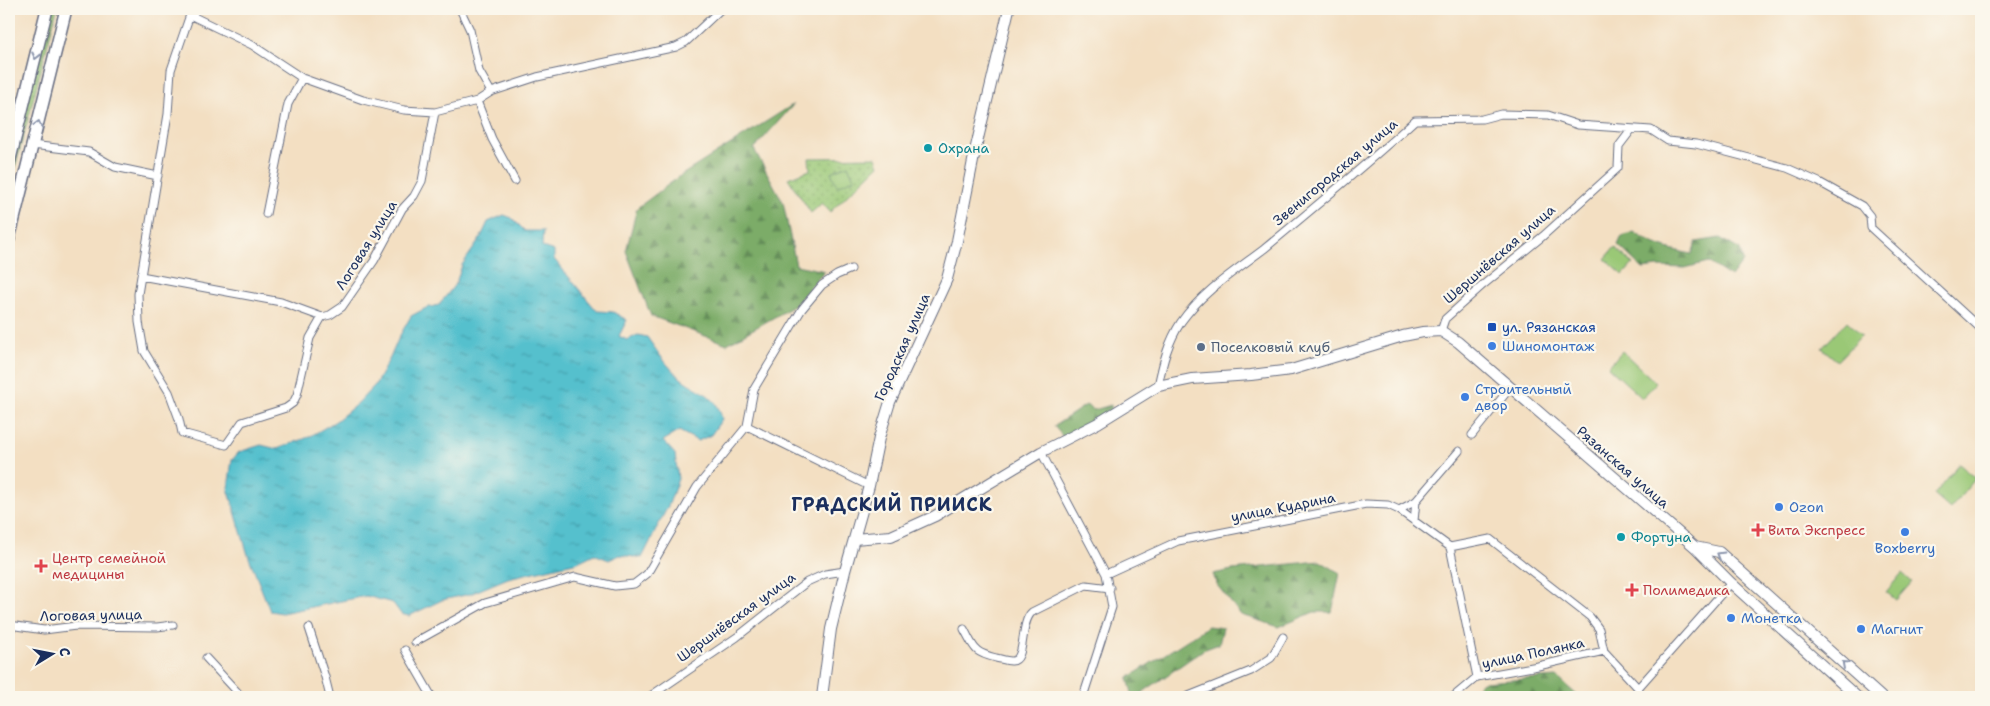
<svg xmlns="http://www.w3.org/2000/svg" width="1990" height="706" font-family="'Shantell Sans',sans-serif">
<style>
.grass{fill:url(#grass-dots);stroke:#5a7c6a}
.forest{fill:url(#forest-firs);stroke:#4b6e62}
.park{fill:#9ac876;stroke:#5a7c6a}
.water{fill:url(#water-ripples);stroke:#387896}
.lines{fill:none;stroke-linecap:round;stroke-linejoin:round}
.street-casing{stroke:#676d81;stroke-width:9}
.secondary-casing{stroke:#676d81;stroke-width:12}
.primary-casing{stroke:#676d81;stroke-width:14}
.street{stroke:#fff;stroke-width:7}
.secondary{stroke:#fff;stroke-width:10}
.primary{stroke:#fff;stroke-width:11}
.oneway{stroke:#8d97ae}
.culture-dot{fill:#0f9aa8;stroke:#fbf7ec;stroke-width:2}
.transit-dot{fill:#1a4fb4;stroke:#fbf7ec;stroke-width:2}
.shop-dot{fill:#3f7fe0;stroke:#fbf7ec;stroke-width:2}
.service-dot{fill:#5c6f8a;stroke:#fbf7ec;stroke-width:2}
.health-dot{fill:#e0444e;stroke:#fbf7ec;stroke-width:2}
.labels{text-anchor:middle;dominant-baseline:central;stroke-width:4.5;stroke-linejoin:round;paint-order:stroke}
.culture-label{font-size:14px;fill:#0d838f;stroke:#fbf7ec;text-anchor:start}
.street-label{font-size:14px;fill:#1b2f5e;stroke:#fbf7ec}
.transit-label{font-size:14px;fill:#164399;stroke:#fbf7ec;text-anchor:start}
.shop-label{font-size:14px;fill:#366cbe;stroke:#fbf7ec;text-anchor:start}
.service-label{font-size:14px;fill:#4e5e75;stroke:#fbf7ec;text-anchor:start}
.health-label{font-size:14px;fill:#be3a42;stroke:#fbf7ec;text-anchor:start}
.district-label{font-size:19px;font-weight:bold;letter-spacing:1px;fill:#1b2f5e;stroke:#fbf7ec}
</style>
<defs>
<pattern id="grass-dots" width="8" height="8" patternUnits="userSpaceOnUse" patternTransform="scale(1.25)"><rect width="8" height="8" fill="#9ac876"/><path d="M2 2h.1M6 6h.1" fill="none" stroke="#7da364" stroke-width="1.8" stroke-linecap="round"/></pattern>
<pattern id="forest-firs" width="22" height="20" patternUnits="userSpaceOnUse" patternTransform="scale(1.25)"><rect width="22" height="20" fill="#7bac67"/><path d="M5 1l3.5 6h-7zM16 11l3.5 6h-7z" fill="#648c58"/></pattern>
<pattern id="water-ripples" width="26" height="14" patternUnits="userSpaceOnUse" patternTransform="scale(1.25)"><rect width="26" height="14" fill="#54c0cd"/><path d="M2 4q2-2 4 0t4 0M15 11q2-2 4 0t4 0" fill="none" stroke="#459caa"/></pattern>
</defs>
<rect width="100%" height="100%" fill="#fbf7ec"/>
<filter id="ink" filterUnits="userSpaceOnUse"><feTurbulence type="fractalNoise" baseFrequency=".02" numOctaves="2"/><feDisplacementMap in="SourceGraphic" scale="10" xChannelSelector="R" yChannelSelector="G"/><feConvolveMatrix kernelMatrix="1 2 1 2 8 2 1 2 1" color-interpolation-filters="sRGB"/></filter>
<filter id="wash" filterUnits="userSpaceOnUse"><feTurbulence type="fractalNoise" baseFrequency=".0096" numOctaves="4" result="noise"/><feDisplacementMap in="SourceGraphic" scale="20" xChannelSelector="R" yChannelSelector="G"/><feGaussianBlur stdDeviation="1.12" result="paint"/><feColorMatrix in="noise" values="0 0 0 0 0 0 0 0 0 0 0 0 0 0 0 0 0 1.4 0 .05"/><feComposite in="paint" operator="in"/></filter>
<g filter="url(#wash)">
<rect width="100%" height="100%" fill="#f3dfc2"/>
<path class="grass" d="M50 9H57L9 191V166Z
M876 157 879 165 830 212 822 203 811 213 788 178 810 170 809 158Z"/>
<path class="forest" d="M794 104 754 149 783 202 796 265 825 271 794 306 727 344 651 316 626 251 637 208 680 176Z
M1634 232C1652 245 1671 250 1692 254L1696 242 1720 238 1740 250 1743 261 1731 277 1708 262 1685 268 1658 267 1643 269 1618 245 1622 236Z
M1086 405 1094 410 1111 405 1112 411 1064 438 1054 426Z
M1320 561 1340 573 1332 612H1314L1279 627 1241 615 1217 585 1213 574 1232 570Z
M1208 626 1223 628 1219 644 1203 650 1136 697H1133L1128 678C1155 660 1182 644 1208 626Z
M1557 677 1579 697H1466L1482 682Z"/>
<path class="park" d="M848 165 854 179 837 186 831 172Z
M1615 247 1633 264 1623 275 1605 259Z
M1847 321 1862 335 1837 361 1822 348Z
M1622 351 1656 383 1642 398 1608 367Z
M1959 464 1976 478 1950 509 1934 495Z
M1902 573 1912 582 1896 600 1886 592Z"/>
<path class="water" d="M504 215 512 218 525 231H543L542 247 554 251V259L597 311 613 312 627 320 619 336 627 340 638 335 647 337C657 351 668 368 682 379 699 392 717 394 722 419L711 435 698 441 679 431 663 441 675 454 678 479 669 504 642 558 620 555 609 560 594 554 578 562 508 578 470 594 442 600 409 616 401 614 393 603 366 596 282 613 270 611 248 555 228 488 232 460 239 452 261 445 277 449 309 437 336 421 358 403 375 385 390 358 399 337 411 316 426 308 439 305 456 283 462 265 480 239 488 222Z"/>
</g>
<g filter="url(#ink)">
<g class="lines">
<g class="street-casing">
<path id="street" d="M192 9 171 70 168 114 138 294 139 322 144 351 169 392 179 419 182 433 226 445 242 422 286 408 293 403 297 395 310 338 322 317
M460 9 470 30 479 71 491 92
M190 15 252 45 302 78 363 100 404 110 435 112 477 101 491 92 537 77 676 47 686 42 721 9
M477 101 492 139 515 181
M32 145 89 152 115 167 158 176
M266 214 288 104 302 78
M141 276 281 302 322 317 330 315 342 307 374 261 402 209 414 196 422 181 435 112
M1441 331 1445 319 1483 285 1543 236 1618 168 1619 146 1632 129
M1158 386C1163 362 1168 342 1181 322 1202 292 1235 271 1264 249 1315 207 1366 165 1415 120L1482 119 1501 114 1548 115 1578 125 1651 130 1668 141 1696 144 1787 168 1819 182 1862 206 1870 216 1871 228 1981 329
M747 426 869 486
M1472 435 1510 388
M1041 452 1106 574
M1399 510 1450 547 1490 539 1590 617 1599 629 1604 651
M1414 521 1416 501
M1450 547 1477 677
M9 625 44 630 76 626 157 627 173 625
M309 628 325 677 330 697
M964 629C975 649 973 652 996 658 1001 659 1006 661 1011 661 1027 662 1019 623 1032 612L1086 585 1110 588
M415 642 485 603 575 577 615 586 634 584 647 574 697 487 747 426 754 389 802 309 822 285 837 275 851 269
M405 650 432 697
M206 658 242 697
M649 697 737 637 807 582 825 574 845 571
M1083 697 1112 607 1106 574 1178 541 1366 504 1388 505 1399 510 1416 501 1459 451
M1186 697 1251 671 1271 658 1283 637
M1453 697 1477 677 1538 666 1604 651 1638 688 1731 583"/>
</g>
<g class="secondary-casing">
<path id="secondary" d="M854 539 891 536 935 516 1041 452 1098 423 1158 386 1192 379 1251 375 1291 370 1403 336 1423 332 1441 331 1458 342 1695 547 1731 583 1857 697
M1695 547 1719 552 1881 697
M822 697 831 629 845 571 869 486 879 438 890 402 947 279 957 241 975 151 1009 9"/>
</g>
<g class="primary-casing">
<path id="primary" d="M9 163 47 9
M9 239 66 9"/>
</g>
<use href="#street" class="street"/>
<use href="#secondary" class="secondary"/>
<use href="#primary" class="primary"/>
</g>
<defs><path id="oneway-chevron" d="M-2-3.5L2.5 0L-2 3.5" fill="none" stroke-width="1.6" stroke-linecap="round" stroke-linejoin="round" transform="scale(1.25)"/></defs>
<g class="oneway">
<use href="#oneway-chevron" transform="translate(36 56) rotate(104)"/>
<use href="#oneway-chevron" transform="translate(38 124) rotate(-76)"/>
<use href="#oneway-chevron" transform="translate(1720 555) rotate(-149)"/>
<use href="#oneway-chevron" transform="translate(1845 664) rotate(-138)"/>
</g>
</g>
<g class="culture-dot">
<circle cx="928" cy="148" r="5"/>
<circle cx="1621" cy="537" r="5"/>
</g>
<rect class="transit-dot" x="1487" y="322" width="10" height="10" rx="2.5"/>
<g class="shop-dot">
<circle cx="1492" cy="346" r="5"/>
<circle cx="1465" cy="397" r="5"/>
<circle cx="1779" cy="507" r="5"/>
<circle cx="1905" cy="532" r="5"/>
<circle cx="1731" cy="618" r="5"/>
<circle cx="1861" cy="629" r="5"/>
</g>
<circle class="service-dot" cx="1201" cy="347" r="5"/>
<g class="health-dot">
<path d="M1755.5 522.5h5v5h5v5h-5v5h-5v-5h-5v-5h5z"/>
<path d="M38.5 558.5h5v5h5v5h-5v5h-5v-5h-5v-5h5z"/>
<path d="M1629.5 582.5h5v5h5v5h-5v5h-5v-5h-5v-5h5z"/>
</g>
<g class="labels">
<g class="culture-label">
<text x="938" y="148">Охрана</text>
<text x="1631" y="537">Фортуна</text>
</g>
<g class="street-label">
<text transform="translate(1335 172) rotate(-40)">Звенигородская улица</text>
<text transform="translate(366 245) rotate(-58)">Логовая улица</text>
<text transform="translate(1499 254) rotate(-41)">Шершнёвская улица</text>
<text transform="translate(902 347) rotate(-66)">Городская улица</text>
<text transform="translate(1623 467) rotate(41)">Рязанская улица</text>
<text transform="translate(1283 507) rotate(-11)">улица Кудрина</text>
<text transform="translate(91 615) rotate(-1)">Логовая улица</text>
<text transform="translate(736 617) rotate(-36)">Шершнёвская улица</text>
<text transform="translate(1533 653) rotate(-12)">улица Полянка</text>
</g>
<g class="transit-label">
<text x="1502" y="327">ул. Рязанская</text>
</g>
<g class="shop-label">
<text x="1502" y="346">Шиномонтаж</text>
<text x="1475" y="389">Строительный<tspan x="1475" dy="16">двор</tspan></text>
<text x="1789" y="507">Ozon</text>
<text x="1905" y="548" text-anchor="middle">Boxberry</text>
<text x="1741" y="618">Монетка</text>
<text x="1871" y="629">Магнит</text>
</g>
<g class="service-label">
<text x="1211" y="347">Поселковый клуб</text>
</g>
<g class="health-label">
<text x="1768" y="530">Вита Экспресс</text>
<text x="52" y="558">Центр семейной<tspan x="52" dy="16">медицины</tspan></text>
<text x="1643" y="590">Полимедика</text>
</g>
<g class="district-label">
<text x="892" y="504">ГРАДСКИЙ ПРИИСК</text>
</g>
</g>
<rect width="1990" height="706" fill="none" stroke="#fbf7ec" stroke-width="30"/>
<g transform="translate(52 654) rotate(80)" stroke="#fbf7ec" stroke-width="4" paint-order="stroke">
<path d="M0-4L9 19L0 12L-9 19Z" fill="#1b2f5e"/>
<text y="-8" font-size="14" font-weight="bold" text-anchor="middle" fill="#1b2f5e">С</text>
</g>
</svg>
